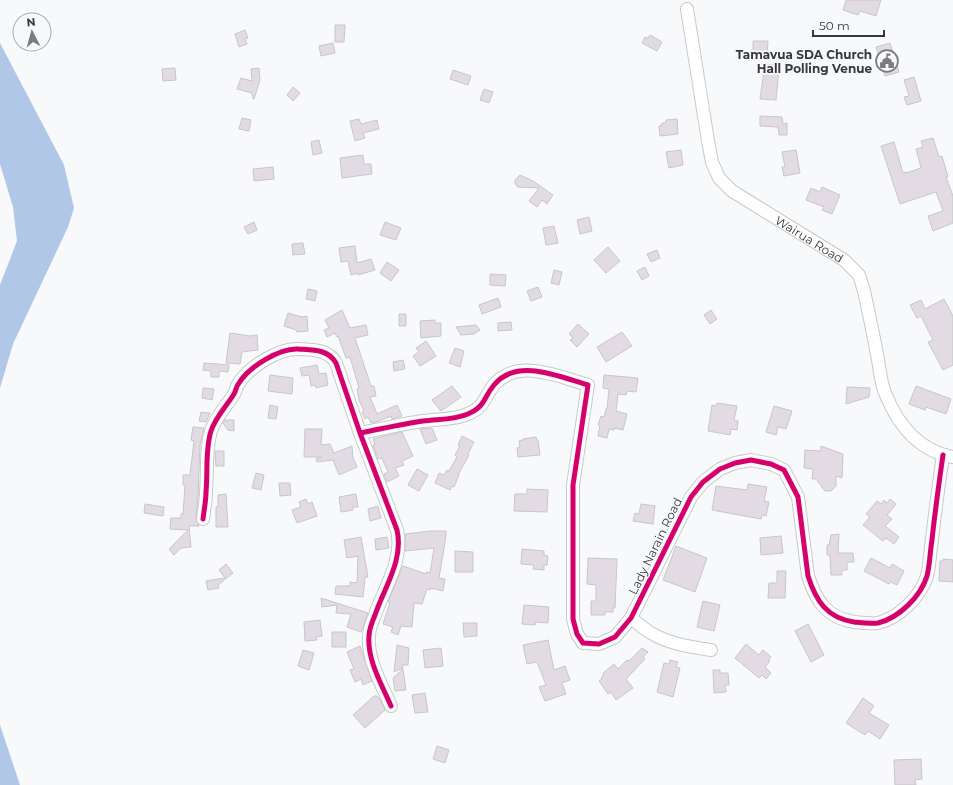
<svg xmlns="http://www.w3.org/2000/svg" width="953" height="785" font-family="Montserrat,sans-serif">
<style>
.water{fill:#b1c7e8}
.building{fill:#e2dbe3;stroke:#c7c7c8}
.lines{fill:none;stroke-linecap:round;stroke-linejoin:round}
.minor-casing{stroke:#c8c9cb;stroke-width:14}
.minor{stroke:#fefefe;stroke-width:12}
.cycleway-casing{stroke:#f6f8fc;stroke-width:8}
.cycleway{stroke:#d6006c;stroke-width:5}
.labels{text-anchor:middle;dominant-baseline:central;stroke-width:3.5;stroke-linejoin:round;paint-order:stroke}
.poi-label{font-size:12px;font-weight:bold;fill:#373839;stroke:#f6f8fc;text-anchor:end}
.street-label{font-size:12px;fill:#373839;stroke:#f6f8fc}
</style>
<rect width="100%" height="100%" fill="#f7f9fb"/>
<path class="water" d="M0 43 64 165 74 208 68 227 13 344 0 388V285L17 241 13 207 0 164Z
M0 725 20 785H0Z"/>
<path class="building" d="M846 0H881L876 16 860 11 858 15 843 10Z
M335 25H345L344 42H335Z
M245 30 248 38 245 39 247 44 239 47 235 34Z
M650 35 662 42 657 51 642 43 645 37 648 38Z
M753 41H768L767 54 753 53Z
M333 43 335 53 321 56 319 46Z
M890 43 899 72 885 76 876 47Z
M765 64 775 65V68H779L776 100 760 99Z
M175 68 176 80 163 81 162 69Z
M259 68 260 80 254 99H253L252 93 237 89 241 78 252 81 251 69Z
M453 70 471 76 468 85 450 79Z
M914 77 921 101 907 105 904 97 909 96 904 80Z
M293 87 300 93 293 101 287 95Z
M484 89 493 92 489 103 480 100Z
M760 116 782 117 783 124 787 123V135H779L778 127 760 126Z
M242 118 251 120 249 131 239 129Z
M359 119 361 124 377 120 379 129 363 133 365 138 355 141 350 121Z
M677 119 678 134 660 136 659 126 662 125V123H666V120Z
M933 138 939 157 942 156 948 177H946L953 196V223L933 231 928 216 943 211 936 192 900 204 881 146 894 142 903 173 906 172V173L921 168 916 149 923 147 921 141Z
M319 140 322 153 313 155 311 142Z
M681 150 683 165 669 168 666 152Z
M796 150 800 173 784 176 782 167H785L782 152Z
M363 155 364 164H371L372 174 342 178 340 158Z
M273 167 274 179 254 181 253 169Z
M520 175 533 181 553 195 547 204 542 200 537 207 529 201 539 188 518 187 515 184V180Z
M822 187 840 195 832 214 822 210 824 207 806 200 811 188 820 192Z
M589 217 592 231 580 234 577 220Z
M254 222 257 230 248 234 244 227Z
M385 222 401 228 396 240 380 235Z
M554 226 558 243 546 245 543 228Z
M303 243 305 254 293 255 292 244Z
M355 246 357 263 371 259 375 270 358 275V273L351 275 348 261 341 262 339 248Z
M608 247 620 261 606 273 594 260Z
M657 250 660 258 651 262 647 254Z
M387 262 399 270 391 281 380 273Z
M645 267 649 276 642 280 637 271Z
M554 270 562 272 559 285 551 283Z
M490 274 506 275 505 286 490 285Z
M538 287 542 297 531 301 527 291Z
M308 289 317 291 315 301 306 299Z
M498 298 501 307 482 314 479 305Z
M944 299 953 316V365L943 370 928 342 933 340 921 316 917 318 910 305 921 300 925 309Z
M342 310 350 328 366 325 368 335 355 338 371 386H374L376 396 370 397 377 414 397 405 402 416 392 419 391 416 379 421 371 423 368 417 365 419 362 412 364 411 359 400 357 389 359 388 350 357 346 358 338 336 337 337 335 333 327 337 324 330 329 328 325 320Z
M711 310 717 319 710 324 704 315Z
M288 313 302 317 307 316 308 331 297 332 296 330 284 326Z
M399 314H406V326H399Z
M435 320V323H441V336L421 338 420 321Z
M511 322 512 330 498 331V323Z
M578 324 589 334 577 347 570 340 573 338 569 334Z
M476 325 480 330 474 334 461 335 456 327Z
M622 332 632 346 606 362 597 347Z
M230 333 250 336 257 335 258 350 242 352 240 364 226 363Z
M426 341 436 356 420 366 413 356 419 352 416 348Z
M455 348 464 351 460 367 449 363Z
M403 360 405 369 394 371 393 362Z
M204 363 229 365 228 372 219 371V377H211V371L203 370Z
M317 365 319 374 326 373 328 385 316 388 315 385 311 386 309 375 302 376 300 368Z
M270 375 293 378 292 394 268 391Z
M604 375 638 378 636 392 627 391 626 395 618 394 616 411 627 414 623 430 614 428V430L609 429 607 438 598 436 600 426 598 425 601 416 604 417 606 409H607L609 389 603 388Z
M452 386 461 397 441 411 432 400Z
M916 386 951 399 946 414 926 407 925 410 909 404Z
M847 387 870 388 869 397 846 404Z
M203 388 214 389 212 400 202 398Z
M717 403 737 406 734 420 738 421 737 430 731 429 730 435 708 431 712 405 716 406Z
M270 405 278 407 276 419 268 418Z
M774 406 792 411 786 429 778 427 776 435 766 432Z
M201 412 210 413 206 422 199 421Z
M225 420H234V431L228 430 223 423Z
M193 427 204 428 200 445 198 495 196 518 199 526H189L191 547 181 548 174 555 169 549 188 530 170 529 171 518H181V514H183L185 485H183V475H190L194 441 191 440Z
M432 428 437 440 426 444 420 429Z
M305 429H322L321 445 330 444 334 453 352 446 353 458 357 467 339 475 333 460 317 462 316 459 321 457H304Z
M402 432 413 456 402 461 404 465 395 468 399 476 387 482 384 474 388 472 382 458 378 459 373 445H375L373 439Z
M462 436 474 442 468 454 469 455 458 475H459L454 487 452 486 450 490 435 483 439 473 444 475 447 470 449 471 457 457 455 455 460 446 458 445Z
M536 437 537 440H538L540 455 518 457 517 448 520 447 519 441 523 440V439Z
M821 446 843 454 842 478 836 476V486L831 491H825L816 479H812L813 469 804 468 805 450 821 451Z
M215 451H224V466H216Z
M417 469 428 475 419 491 408 485Z
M256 473 264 475 261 490 252 488Z
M279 483H290L291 495 280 496Z
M748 484 767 487 764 501 769 502 766 516 762 515 761 519 712 510 716 486 747 490Z
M527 489 548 490 547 512 514 511 515 494H527Z
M226 494 228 527H216V507H218V495Z
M356 494 358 507H352L353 510 341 512 339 497Z
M306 499 308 504 312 502 317 516 297 523 292 510 301 507 299 502Z
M890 499 896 504 887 515 892 519 885 526 899 537 894 544 886 538 883 541 863 525 870 517 866 514 877 501 881 504 884 500 887 503Z
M145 504 164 507 163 516 144 513Z
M641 504 655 506 653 524 633 521 635 513 639 514Z
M378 506 381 518 370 521 368 509Z
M430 531H446V536L439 578 445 579 443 591 431 588 430 590 427 589 422 604 414 603 412 627 401 626 398 635 391 632 393 627 383 624 390 602H388L403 566 426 574V572L430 573 434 548 405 551V534Z
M839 534 838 553H853L854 562H847V570H842V575H831L830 555H827V545H829L831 535Z
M781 536 783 553 761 555 760 538Z
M361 537 368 577H365L363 597 335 594 336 586H350V582L357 583 358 556 347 558 344 540Z
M387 537 389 548 376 550 375 539Z
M676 546 707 558 695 592 663 580Z
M522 549 544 551V555L548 556 547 565H544V570L533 569 534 565 521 564Z
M455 551 473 552V572H455Z
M588 558 617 559 615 608H613V612H605V615H591V601H596V585L587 584Z
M871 558 890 568 892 564 904 571 897 585 891 582 889 584 864 571Z
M943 559 953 560V582L939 581 940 561H943Z
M226 564 233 573 218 585 219 588 208 590 206 581 225 578 219 570Z
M777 571H786L785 598H768L769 583H777Z
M321 598 368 613 361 632 347 627 351 614 336 613 337 605 322 607Z
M703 601 720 605 714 631 697 627Z
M524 605 549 607 548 623 536 622 535 625 522 624Z
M320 620 322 636 316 637 317 640 305 641 304 622Z
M463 623H477V636L464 637Z
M808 624 824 655 811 662 795 631Z
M332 632H346V647H332Z
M548 640 554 670 565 666 570 680 562 683 566 694 545 701 539 687 546 685 537 662 527 664 523 645Z
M746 644 759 655 763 650 771 657 768 660 770 661 765 667 771 673 766 679 762 675 759 678 735 658Z
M397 645 409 648 408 665H402L403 668 394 672Z
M360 646 372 681 363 685 361 679 355 682 350 670 354 669 347 652Z
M441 648 443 666 425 668 423 650Z
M642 648 648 652 643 657 645 659 626 679 633 688 616 700 611 692 608 694 599 681 602 679 601 678 604 674 603 673 614 664 618 669 627 660 629 661Z
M303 650 314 653 309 670 298 666Z
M670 660 678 662 676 667 680 668 673 697 657 692 664 663 669 664Z
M403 669 406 690 395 691 393 678Z
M713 670H720V673H728L729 685H725L726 692 714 693Z
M425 693 428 712 415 713 412 695Z
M374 696H377L380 699 385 710 365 728 353 715Z
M863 698 874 706 869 713 889 725 880 739 868 731 865 735 846 723Z
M437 746 449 750 445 763 433 759Z
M921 759 922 779 915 780 916 785H895L894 760Z"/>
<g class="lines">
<g class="minor-casing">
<g id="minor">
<path id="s1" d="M687 9 708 141 712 162 719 178 732 191 844 260 859 275 864 291C869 314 874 337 878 360 880 371 881 383 885 393 898 425 918 451 953 457"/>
<path d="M360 433C381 429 402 424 423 421 438 419 454 420 468 414 486 406 483 398 494 385 517 357 560 377 588 385L573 485V619L577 634 583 643 599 644 615 637 631 618 691 497 703 482 720 469 735 463 751 460 771 464 784 470 798 497 808 576C816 601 827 618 854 622 863 623 870 624 878 623 899 618 921 596 927 576 930 564 930 551 932 540 935 511 939 483 943 455"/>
<path d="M203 519C204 510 206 501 206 492 208 471 205 450 211 431 216 416 226 407 234 394 236 391 236 386 239 383 249 367 279 348 298 349 313 350 328 349 336 363L360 433 397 530C404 560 384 588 375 615 372 622 369 629 369 636 367 660 382 685 391 706"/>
<path d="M631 618C637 623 644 629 651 633 669 644 691 647 711 650"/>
</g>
</g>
<use href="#minor" class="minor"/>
<g class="cycleway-casing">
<path id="cycleway" d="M360 433C381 429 402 424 423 421 438 419 454 420 468 414 486 406 483 398 494 385 517 357 560 377 588 385L573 485V619L577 634 583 643 599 644 615 637 631 618 691 497 703 482 720 469 735 463 751 460 771 464 784 470 798 497 808 576C816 601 827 618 854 622 863 623 870 624 878 623 899 618 921 596 927 576 930 564 930 551 932 540 935 511 939 483 943 455
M203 519C204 510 206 501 206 492 208 471 205 450 211 431 216 416 226 407 234 394 236 391 236 386 239 383 249 367 279 348 298 349 313 350 328 349 336 363L360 433 397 530C404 560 384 588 375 615 372 622 369 629 369 636 367 660 382 685 391 706"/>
</g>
<use href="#cycleway" class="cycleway"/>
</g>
<defs>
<g id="civic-ring" transform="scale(1.15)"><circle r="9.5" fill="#f6f8fc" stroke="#7a7c7d" stroke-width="1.5"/><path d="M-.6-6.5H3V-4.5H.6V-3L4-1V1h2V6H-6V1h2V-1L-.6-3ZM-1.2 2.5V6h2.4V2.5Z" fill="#7a7c7d"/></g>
</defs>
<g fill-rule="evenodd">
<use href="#civic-ring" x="887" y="61"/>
</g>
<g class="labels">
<g class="poi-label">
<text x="872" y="54">Tamavua SDA Church<tspan x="872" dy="14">Hall Polling Venue</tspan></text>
</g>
<g class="street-label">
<text stroke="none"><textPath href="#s1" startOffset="282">Wairua Road</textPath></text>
<text transform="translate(655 546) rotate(-64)">Lady Narain Road</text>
</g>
</g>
<g transform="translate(32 32) rotate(354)"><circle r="19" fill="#f6f8fc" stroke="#aaabae"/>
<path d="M0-3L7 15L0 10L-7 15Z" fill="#7a7c7d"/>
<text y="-6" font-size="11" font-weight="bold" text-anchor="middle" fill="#373839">N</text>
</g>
<path d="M813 30v6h71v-6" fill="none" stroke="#373839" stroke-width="2"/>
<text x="819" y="30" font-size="12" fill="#373839" stroke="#f6f8fc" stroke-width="3" paint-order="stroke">50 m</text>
</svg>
